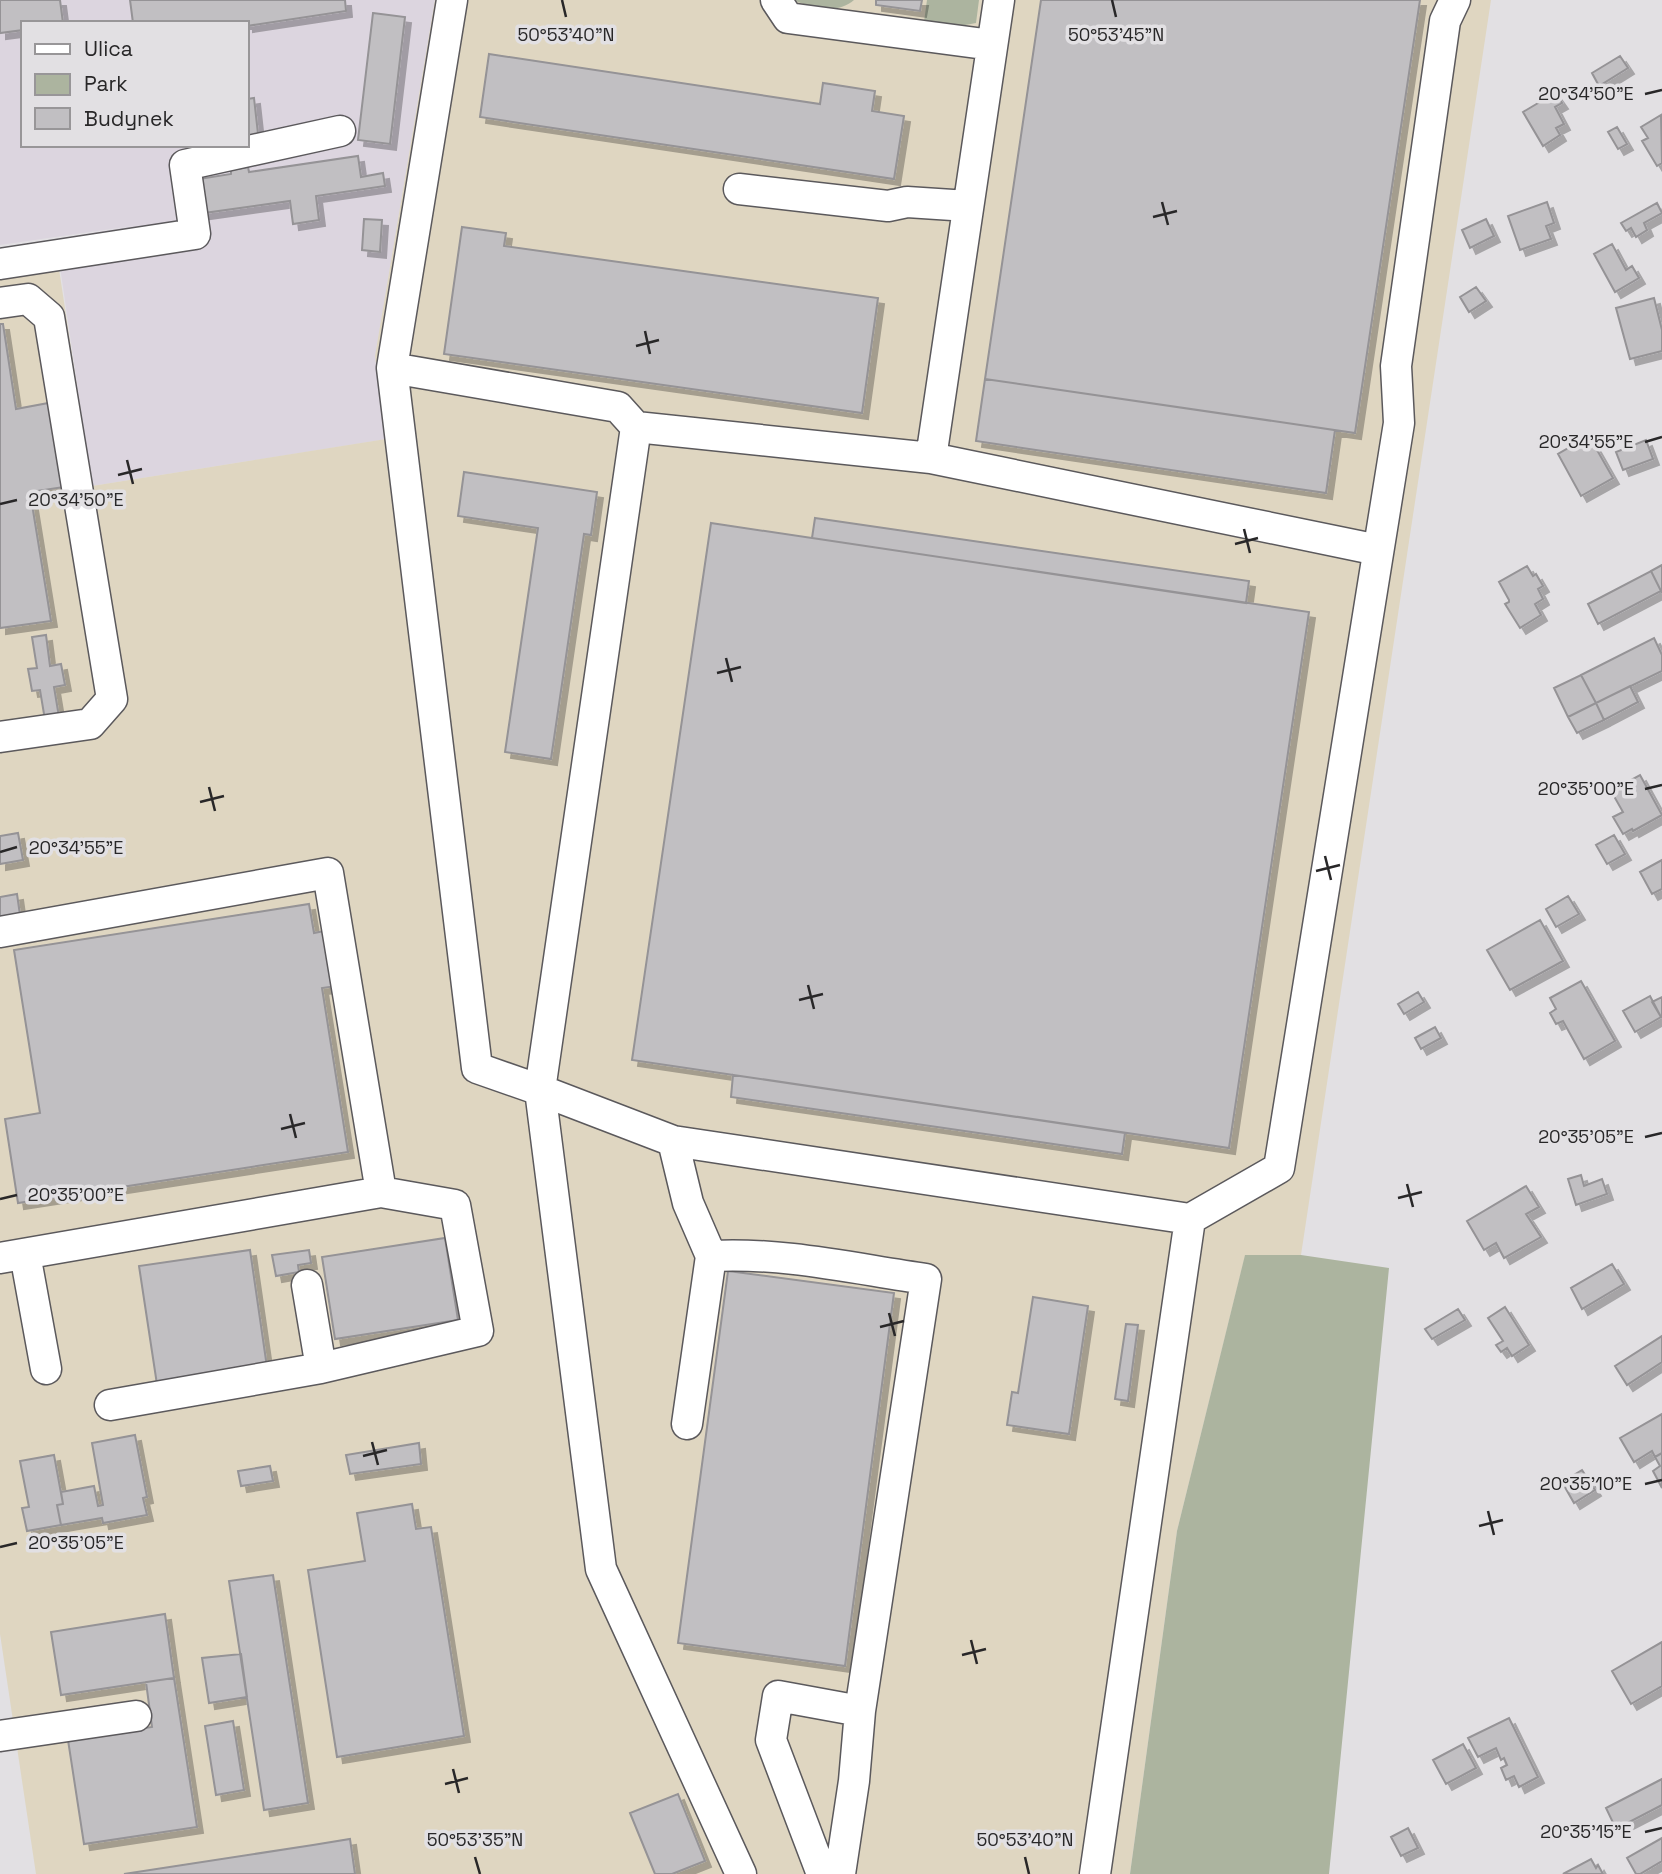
<svg xmlns="http://www.w3.org/2000/svg" width="1662" height="1874" font-family="'Space Grotesk',sans-serif">
<style>
.built{fill:#dcd5df;fill-rule:evenodd}
.industrial{fill:#dfd6c1}
.green{fill:#acb49f}
.building{fill:#c1bfc2;stroke:#959396;stroke-width:2;filter:url(#shadow)}
.lines{fill:none;stroke-linecap:round;stroke-linejoin:round}
.minor-casing{stroke:#5b595c;stroke-width:33}
.minor{stroke:#fff;stroke-width:30}
.ticks{fill:none;stroke:#282728;stroke-width:2.5}
.ticks-label{font-size:18px;text-anchor:middle;fill:#282728;stroke:#e2e0e3;stroke-width:7;stroke-linejoin:round;paint-order:stroke}
</style>
<defs>
<filter id="shadow"><feDropShadow dx="6" dy="6" stdDeviation="0" flood-color="#0004"/></filter>
</defs>
<rect width="100%" height="100%" fill="#e2e0e3"/>
<path class="built" d="M0 0H435L375 356 387 439 92 486 56 239 139 225 0 245ZM23 23H247V145H23Z"/>
<path class="industrial" d="M435 0H1491L1301 1255 1245 1256 1177 1531 1130 1874H36L0 1634V277L59 269 92 486 386 439 375 356Z"/>
<path class="green" d="M793 0H854C837 15 812 8 793 0Z
M927 0H979L976 23 960 26 924 22Z
M1245 1255H1301L1389 1268 1329 1874H1130L1177 1531Z"/>
<path class="building" d="M0 0H60L63 23H23V30L0 33Z
M130 0H345L346 11 247 26V23H133Z
M876 0H922L920 11 876 5Z
M1041 0H1420L1355 433 985 379Z
M373 13 405 17 390 144 358 140Z
M489 54 820 104 823 83 875 91 872 111 904 116 894 179 480 117Z
M1620 56 1628 68 1599 86 1592 73Z
M1555 93 1562 103 1555 107 1564 124 1556 128 1560 135 1543 146 1523 112Z
M254 98 259 143 247 144V99Z
M1661 115 1662 163 1657 166 1642 141 1648 138 1641 127Z
M1617 127 1627 144 1618 149 1608 132Z
M358 156 361 177 383 173 385 186 316 196 319 220 293 224 290 201 204 213 199 179 231 174V170L248 167 249 172Z
M1547 202 1554 223 1546 226 1551 239 1520 250 1508 216Z
M1657 203 1662 213 1644 223 1647 230 1636 237 1631 228 1626 231 1621 223Z
M364 219 382 220 380 252 362 250Z
M1486 219 1494 236 1470 248 1462 230Z
M462 227 506 233 504 246 878 298 862 413 444 354Z
M1612 244 1626 270 1632 266 1639 278 1615 292 1594 254Z
M1476 287 1486 301 1469 312 1460 297Z
M1654 298 1662 330V351L1630 359 1616 308Z
M0 324H3L16 409 59 401 64 487 30 492 51 621 0 628Z
M985 379 1335 430 1326 493 976 441Z
M1589 436 1613 478 1581 496 1558 454Z
M1646 440 1653 459 1623 470 1616 452Z
M464 472 597 492 591 535 584 534 551 759 505 752 538 528 458 516Z
M815 518 1249 581 1246 603 812 538Z
M711 523 1309 612 1229 1148 632 1060Z
M1662 565V593L1651 571Z
M1527 566 1533 576 1536 574 1543 586 1538 589 1543 599 1535 604 1541 615 1520 628 1505 604 1509 602V600L1499 582Z
M1651 571 1661 591 1598 624 1588 604Z
M46 635 50 666 61 664 65 685 54 687 59 717 45 720 40 690 32 691 28 669 37 668 32 637Z
M1654 638 1662 655V671L1596 703 1581 675Z
M1581 675 1596 703 1568 717 1554 688Z
M1630 686 1638 702 1604 720 1596 703Z
M1596 703 1604 720 1577 733 1568 717Z
M1640 775 1662 815 1633 831 1632 829 1623 834 1613 817 1623 812 1611 791Z
M18 833 23 860 0 864V836Z
M1614 835 1625 854 1607 864 1596 845Z
M1662 860V889L1652 894 1640 872Z
M17 894 20 915 0 918V897Z
M1568 896 1579 914 1556 927 1546 909Z
M309 904 314 933 334 929 343 985 322 988 348 1152 18 1203 5 1119 40 1113 14 950Z
M1540 920 1563 961 1510 990 1487 950Z
M1581 981 1615 1041 1584 1059 1563 1021 1556 1024 1550 1013 1556 1009 1550 998Z
M1418 992 1424 1002 1404 1014 1398 1004Z
M1650 996 1661 1017 1635 1032 1623 1011Z
M1662 997V1017H1661L1652 1002Z
M1435 1027 1441 1038 1421 1049 1415 1038Z
M733 1075 1125 1133 1122 1154 731 1097Z
M1581 1175 1584 1186 1602 1179 1607 1194 1576 1205 1568 1179Z
M1526 1186 1539 1207 1526 1214 1541 1237 1504 1258 1496 1243 1484 1250 1467 1221Z
M445 1238 458 1320 335 1339 322 1257Z
M250 1250 268 1374 158 1391 139 1266Z
M309 1250 311 1263 298 1265 299 1272 276 1276 272 1255Z
M1612 1264 1624 1284 1582 1309 1571 1288Z
M728 1271 894 1293 845 1666 678 1643Z
M1033 1297 1088 1306 1069 1434 1007 1425 1012 1392 1018 1393Z
M1505 1307 1529 1345 1512 1356 1507 1348 1501 1352 1496 1345 1503 1341 1488 1318Z
M1458 1309 1465 1320 1432 1339 1425 1329Z
M1126 1324 1138 1325 1128 1401 1115 1399Z
M1662 1336V1362L1627 1385 1615 1366Z
M1662 1414V1453L1655 1457 1652 1451 1634 1462 1620 1438Z
M135 1435 147 1497 143 1498 147 1515 103 1523 102 1518 61 1525 57 1505 63 1504 61 1492 94 1486 98 1506 103 1505 92 1443Z
M419 1443 421 1464 350 1474 346 1455Z
M1662 1453V1488L1653 1471 1660 1466 1655 1457Z
M54 1455 63 1504 57 1505 61 1525 27 1531 22 1508 29 1507 20 1461Z
M270 1466 273 1481 241 1486 238 1471Z
M1582 1470 1595 1490 1574 1503 1562 1482Z
M412 1504 416 1529 431 1527 464 1736 337 1757 308 1570 365 1561 357 1513Z
M273 1575 308 1803 264 1810 229 1581Z
M165 1614 174 1678 61 1695 51 1632Z
M1662 1642V1686L1631 1704 1612 1671Z
M241 1654 247 1697 209 1703 202 1658Z
M174 1678 197 1827 84 1844 68 1740 152 1727 146 1682Z
M1509 1718 1538 1777 1519 1787 1514 1776 1506 1780 1501 1768 1507 1765 1504 1758 1501 1760 1496 1748 1478 1757 1468 1738Z
M233 1721 244 1790 216 1795 205 1726Z
M1463 1744 1476 1768 1446 1784 1433 1760Z
M1662 1779V1805L1616 1829 1606 1808Z
M678 1794 705 1861 672 1874H655L630 1813Z
M1408 1828 1418 1848 1401 1856 1391 1837Z
M1662 1838V1861L1640 1874H1636L1627 1858Z
M350 1839 355 1874H124L313 1845Z
M1591 1859 1596 1868 1598 1865 1603 1874H1563Z"/>
<g class="lines">
<g class="minor-casing">
<path id="minor" d="M452 0 392 368 477 1068 540 1090 601 1569 741 1874
M776 0 788 18 992 45
M999 0 931 458 636 427 540 1090 673 1141 1190 1219 1279 1168 1399 423 1396 366 1445 21 1455 0
M739 189 888 206 907 202 968 206
M0 264 195 234 185 165 340 131
M0 303 28 299 49 317 112 699 90 724 0 737
M392 368 618 407 636 427
M931 458 1378 550
M0 932 328 873 381 1192 0 1258
M673 1141 688 1203 711 1256 687 1424
M25 1254 46 1369
M711 1256C783 1252 855 1269 926 1279L860 1711 778 1696 771 1740 822 1874
M307 1285 321 1368
M110 1405 321 1368 478 1331 455 1205 381 1192
M0 1736 136 1716
M840 1874 854 1781 860 1711
M1095 1874 1190 1219"/>
</g>
<use href="#minor" class="minor"/>
</g>
<path class="ticks" d="M562 0 566 17M1112 0 1116 17M1645 94 1662 90M1162 202 1168 225M1153 217 1177 211M645 331 650 354M636 346 659 340M1645 442 1662 437M127 460 133 484M118 475 142 469M0 504 17 500M1244 529 1250 553M1235 544 1258 538M726 658 732 682M717 673 741 667M209 787 215 811M1645 789 1662 785M200 802 224 796M0 852 17 847M1325 856 1331 880M1316 871 1340 865M808 985 814 1009M799 1000 823 994M290 1114 296 1138M281 1129 305 1123M1645 1137 1662 1133M1407 1184 1413 1207M1398 1198 1422 1192M0 1199 17 1195M889 1313 895 1336M880 1327 904 1321M372 1442 378 1465M363 1456 387 1450M1645 1484 1662 1480M1488 1511 1494 1535M1479 1526 1503 1520M0 1547 17 1543M971 1640 977 1664M962 1655 986 1649M453 1769 459 1793M445 1784 468 1778M1645 1832 1662 1828M475 1857 480 1874M1025 1857 1029 1874"/>
<g class="ticks-label">
<text x="566" y="41">50°53'40"N</text>
<text x="1116" y="41">50°53'45"N</text>
<text x="1586" y="100">20°34'50"E</text>
<text x="1586" y="448">20°34'55"E</text>
<text x="76" y="506">20°34'50"E</text>
<text x="1586" y="795">20°35'00"E</text>
<text x="76" y="854">20°34'55"E</text>
<text x="1586" y="1143">20°35'05"E</text>
<text x="76" y="1201">20°35'00"E</text>
<text x="1586" y="1490">20°35'10"E</text>
<text x="76" y="1549">20°35'05"E</text>
<text x="1586" y="1838">20°35'15"E</text>
<text x="475" y="1846">50°53'35"N</text>
<text x="1025" y="1846">50°53'40"N</text>
</g>
<rect x="21" y="21" width="228" height="126" fill="#e2e0e3" stroke="#989698" stroke-width="2"/>
<rect x="35" y="44" width="35" height="10" fill="#ffffff" stroke="#989698" stroke-width="2"/>
<text x="84" y="56" font-size="21" fill="#282728">Ulica</text>
<rect x="35" y="74" width="35" height="21" fill="#acb49f" stroke="#989698" stroke-width="2"/>
<text x="84" y="91" font-size="21" fill="#282728">Park</text>
<rect x="35" y="108" width="35" height="21" fill="#c1bfc2" stroke="#989698" stroke-width="2"/>
<text x="84" y="126" font-size="21" fill="#282728">Budynek</text>
</svg>
